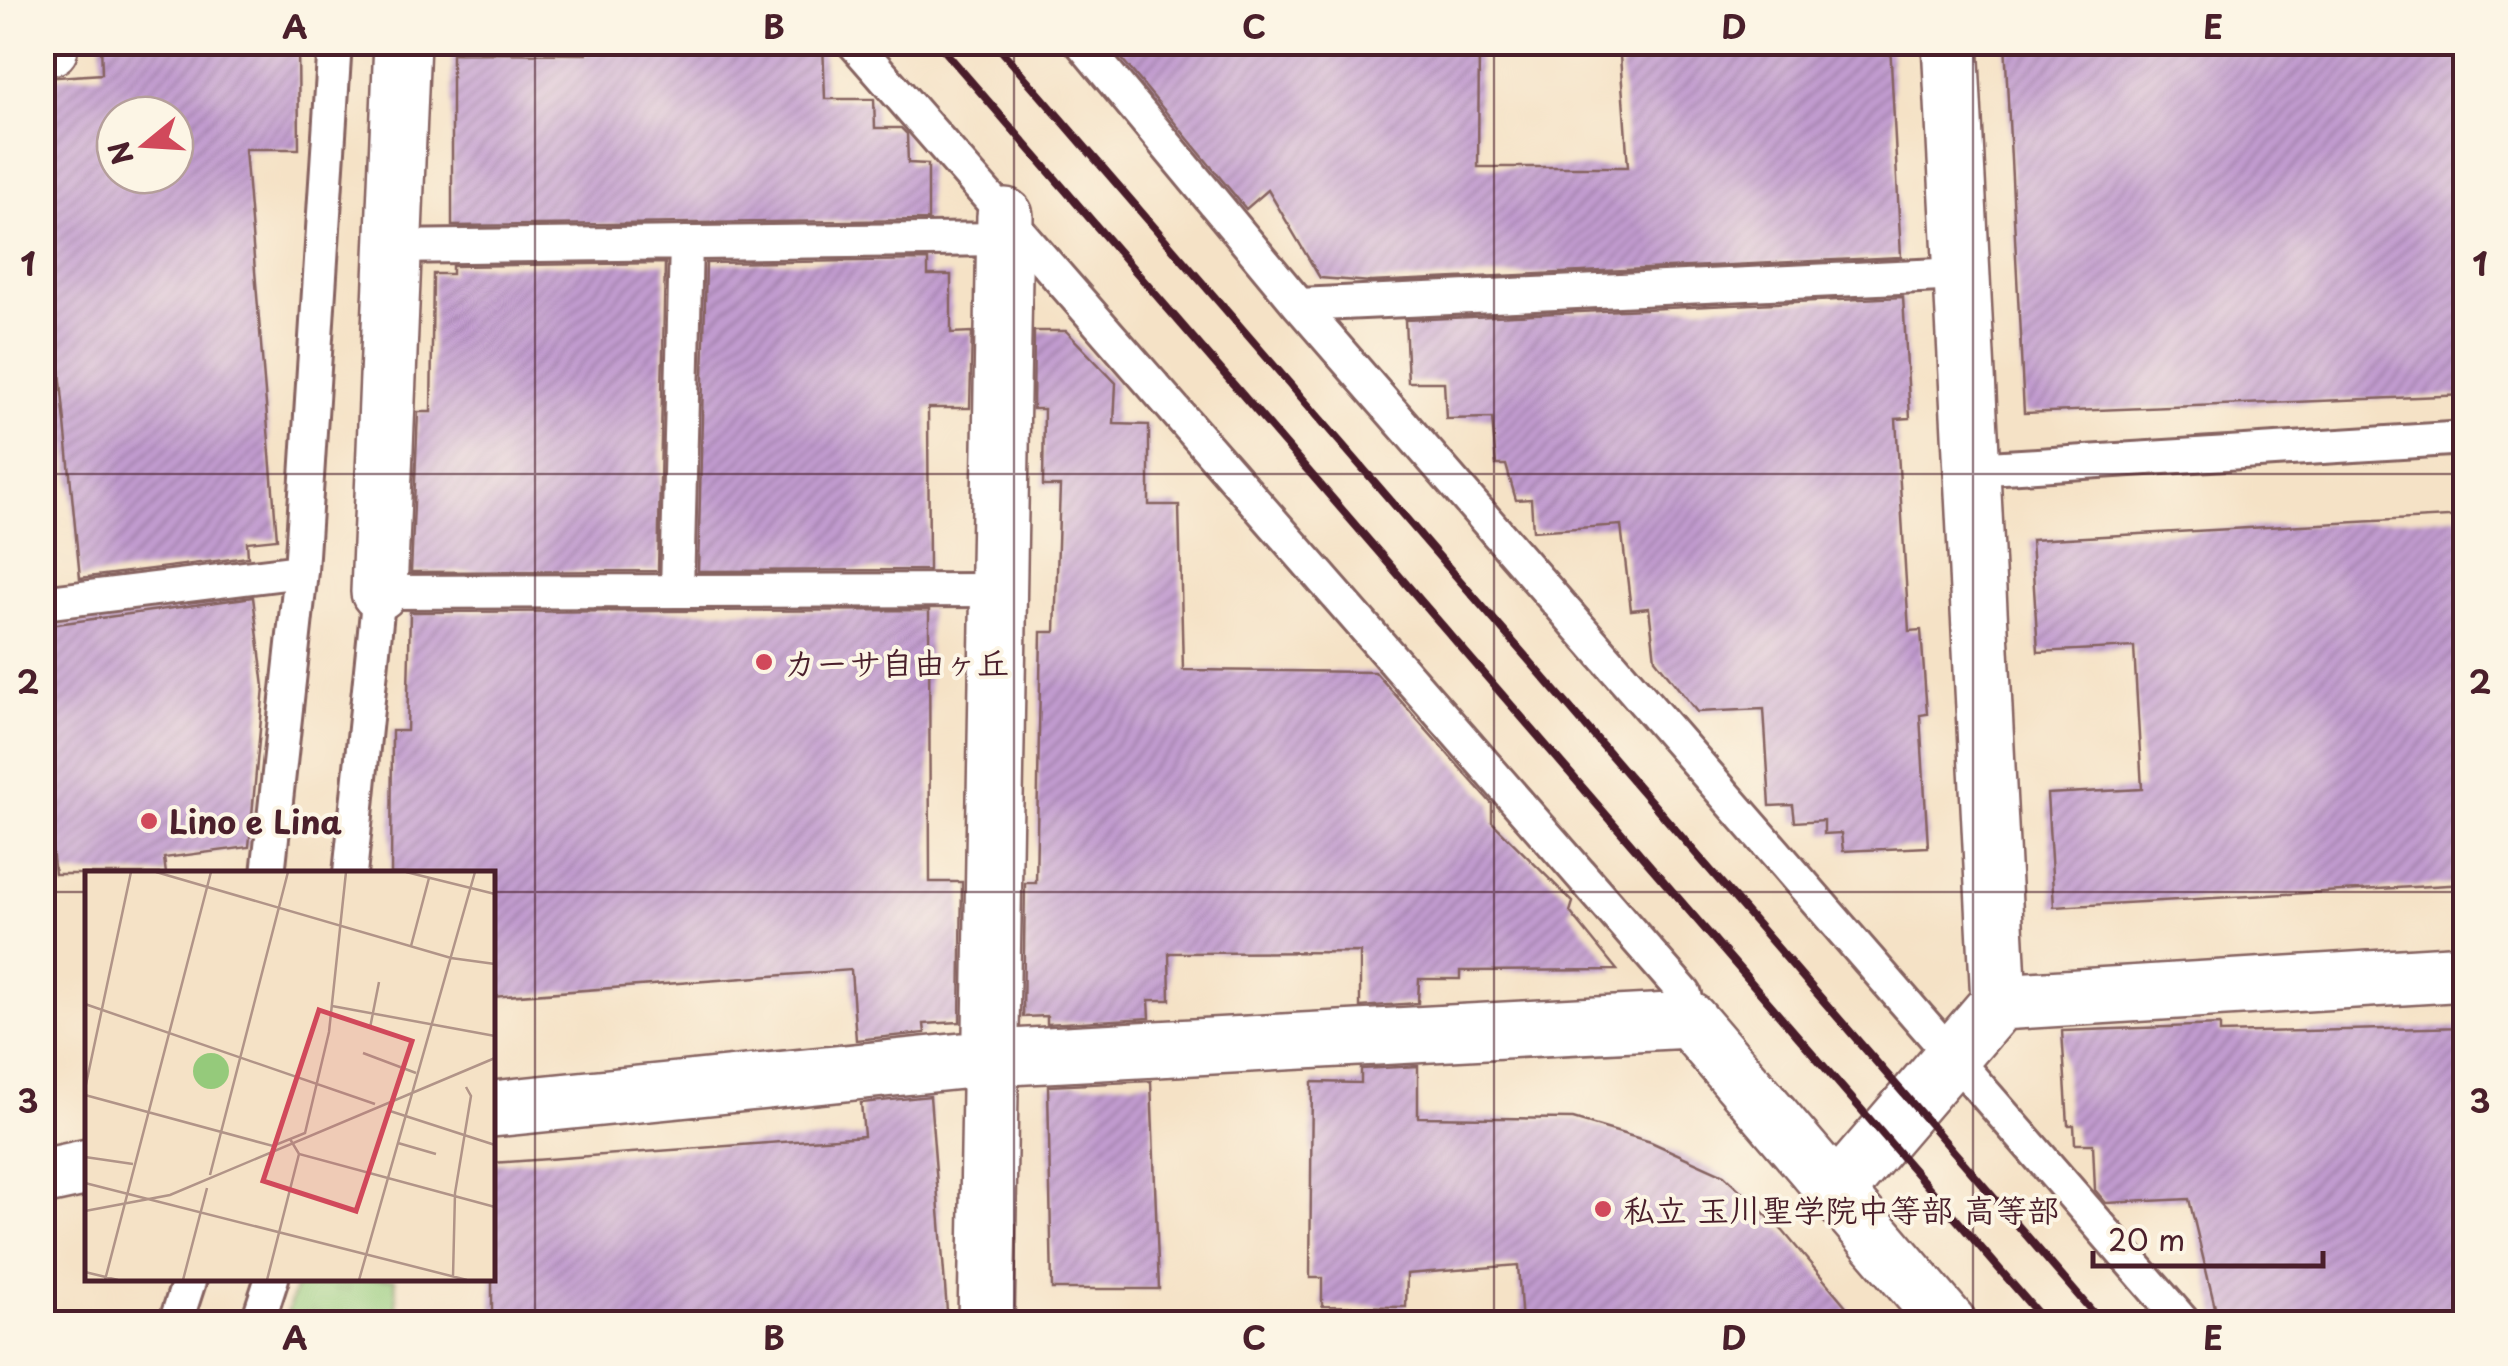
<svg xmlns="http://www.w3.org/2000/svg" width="2508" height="1366" font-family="'Playpen Sans','Klee One',sans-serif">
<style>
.park{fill:url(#park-tufts);stroke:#707453;stroke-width:2.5}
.building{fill:url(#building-hatch);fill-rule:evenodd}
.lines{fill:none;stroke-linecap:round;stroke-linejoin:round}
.service-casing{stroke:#866361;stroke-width:38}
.pedestrian-casing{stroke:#866361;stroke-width:52}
.minor-casing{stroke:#866361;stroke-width:60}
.service{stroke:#fff;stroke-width:32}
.pedestrian{stroke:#fff;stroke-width:48}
.minor{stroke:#fff;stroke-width:55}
.rail{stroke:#4a1f2b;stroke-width:8}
.grid{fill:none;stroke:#4a1f2b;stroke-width:2.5;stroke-opacity:0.55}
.poi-dot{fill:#d1495b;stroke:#fcf5e5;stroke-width:4}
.labels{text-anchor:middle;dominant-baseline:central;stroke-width:8;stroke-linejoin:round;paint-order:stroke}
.poi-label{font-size:32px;font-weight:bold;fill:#4a1f2b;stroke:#fcf5e5;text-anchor:start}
.inset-road{fill:none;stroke:#b19488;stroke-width:2.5}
.view{fill:#d1495b;fill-opacity:0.15;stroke:#d1495b;stroke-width:5}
.inset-edge{fill:none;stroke:#4a1f2b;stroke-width:5}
.neatline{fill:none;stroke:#4a1f2b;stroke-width:4}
.grid-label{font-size:32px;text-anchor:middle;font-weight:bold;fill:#4a1f2b}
</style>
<defs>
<pattern id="park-tufts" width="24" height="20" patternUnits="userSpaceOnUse" patternTransform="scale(2.5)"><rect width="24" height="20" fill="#95ca7b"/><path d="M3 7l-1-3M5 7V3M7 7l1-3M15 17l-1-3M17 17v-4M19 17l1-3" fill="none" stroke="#82ad6a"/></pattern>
<pattern id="building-hatch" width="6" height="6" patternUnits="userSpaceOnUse" patternTransform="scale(2.5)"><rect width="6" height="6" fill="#c19bcf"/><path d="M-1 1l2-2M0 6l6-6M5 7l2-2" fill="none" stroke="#9f7ea8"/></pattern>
</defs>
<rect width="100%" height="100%" fill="#fcf5e5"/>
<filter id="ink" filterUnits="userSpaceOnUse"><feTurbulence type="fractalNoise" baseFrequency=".01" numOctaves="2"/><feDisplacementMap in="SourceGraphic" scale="20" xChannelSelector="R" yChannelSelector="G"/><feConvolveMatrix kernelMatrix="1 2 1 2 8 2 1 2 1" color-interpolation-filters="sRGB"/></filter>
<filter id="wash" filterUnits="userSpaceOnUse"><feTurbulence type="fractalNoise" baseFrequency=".0048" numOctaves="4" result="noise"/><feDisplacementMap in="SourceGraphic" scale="40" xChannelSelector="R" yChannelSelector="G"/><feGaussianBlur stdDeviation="2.25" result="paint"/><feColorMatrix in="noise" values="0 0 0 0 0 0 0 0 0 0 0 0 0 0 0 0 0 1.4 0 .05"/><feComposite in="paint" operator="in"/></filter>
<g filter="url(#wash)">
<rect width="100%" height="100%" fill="#f5e2c6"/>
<path class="park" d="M298 1279H395L398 1323H284Z"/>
<g id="blocks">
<path class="building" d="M101 42H298L299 149H245L277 539 247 542 248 557 80 578 57 340H51L42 251V78L102 74ZM115 115H175V175H115Z
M586 42H823L825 99H874L875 128H901L907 134 908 163 928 164V220L452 226V53L586 54Z
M1108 42H1479L1478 167H1628L1619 42H1753V51L1890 42 1901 257 1371 282 1320 278 1268 190 1246 209Z
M2005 42H2466V395L2024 413Z
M928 260V275H951V333L972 332 970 408H928L929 570 698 571 706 263Z
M665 263 658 571 411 572 418 412H431L433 274H452V266Z
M1903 297 1910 418 1896 419 1909 631 1921 630 1927 714 1920 715 1928 847 1843 851 1841 833 1824 834V820L1795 822 1793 805 1770 806 1764 709 1697 712 1655 659 1649 608 1631 610 1621 525 1533 531 1531 499 1516 500 1506 465H1496L1492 418 1446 419 1444 382H1408L1405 320Z
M1034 331H1066L1116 383 1114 424 1149 425V505H1179L1183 670 1375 672 1492 804V822L1573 902 1570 912 1617 970 1460 971V979H1419L1418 1003 1360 1007V952L1169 953 1170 1000H1149L1150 1018 1047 1024V1016L1023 1017 1025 883H1036L1041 632H1055L1060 486H1043L1044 409H1033Z
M2466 516V884L2054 907 2047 794 2142 789 2134 647 2038 652 2031 540Z
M253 597 264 687 249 847 164 858 166 874H55L45 796 51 795 42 720 53 719 42 626Z
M929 610 930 882H962L960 1022 924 1024 925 1033 856 1040 851 970 492 997V874H391L392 731H407L410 612Z
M2220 1025V1033L2466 1027V1324H2219L2189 1199 2106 1203 2095 1190 2093 1144H2075L2074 1125H2068L2062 1031Z
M1418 1066V1117L1573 1119 1651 1142 1724 1175 1783 1231 1861 1324H1522L1518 1265 1407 1274 1406 1307 1322 1306V1278H1310L1312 1082 1361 1083V1069Z
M1151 1081 1159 1289H1052L1048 1086Z
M930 1096 948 1324H492V1163L864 1136 861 1103Z"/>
</g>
</g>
<g filter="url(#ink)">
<use href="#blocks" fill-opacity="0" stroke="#866361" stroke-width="2.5"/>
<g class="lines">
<g class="service-casing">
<path id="service" d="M853 42 1685 994 1689 1020
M1081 42 1299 305 2185 1324
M391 247 1004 239
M1299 305 1962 274
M1972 469 2466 438
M677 591 686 243
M42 603 301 571
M268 874 301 571 335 42
M350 874 379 592 998 590
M175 1324 190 1278
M257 1324 272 1278"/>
</g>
<g class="pedestrian-casing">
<path id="pedestrian" d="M42 50H53L52 42"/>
</g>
<g class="minor-casing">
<path id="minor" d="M379 592 402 42
M1999 1002 2466 973
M492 1109 991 1058 1689 1020 1949 1324
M42 1177 88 1167
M1837 1191 1999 1002 1950 42
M986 1324 1005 216"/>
</g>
<use href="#service" class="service"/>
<use href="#pedestrian" class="pedestrian"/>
<use href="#minor" class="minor"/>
<path class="rail" d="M937 42 2047 1324
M994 42 2103 1324"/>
</g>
</g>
<path class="grid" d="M535 42V1324M1014 42V1324M1494 42V1324M1973 42V1324M42 474H2466M42 892H88M492 892H2466"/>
<g class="poi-dot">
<circle cx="764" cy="662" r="10"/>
<circle cx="149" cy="821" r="10"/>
<circle cx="1603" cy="1209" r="10"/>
</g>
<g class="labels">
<g class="poi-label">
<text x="784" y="662">カーサ自由ヶ丘</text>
<text x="169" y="821">Lino e Lina</text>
<text x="1623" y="1209">私立 玉川聖学院中等部 高等部</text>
</g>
</g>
<g transform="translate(85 871)">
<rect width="410" height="410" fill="#f5e2c6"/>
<path d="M108 200a18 18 0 1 1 36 0a18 18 0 1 1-36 0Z" fill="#95ca7b"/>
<path class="inset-road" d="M71 1 366 87 410 93M321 1 410 23M326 75 344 7M0 133 290 233M247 135 410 165M285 157 294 111M278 182 331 202M0 218 46 1M0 224 188 275 220 262 244 161 261 1M305 240 410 274M205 268 214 283 410 336M313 272 351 283M0 286 48 293M125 304 203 1M0 312 382 409M0 340 85 324 410 187M0 401 33 409M368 406 370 322 386 225 381 216M20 409 126 1M98 409 122 317M182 409 214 283M274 409 390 1"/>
<path class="view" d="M234 139 327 170 271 340 178 310Z"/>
<rect width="410" height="410" class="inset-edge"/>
</g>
<rect width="2508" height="1366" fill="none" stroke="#fcf5e5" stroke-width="110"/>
<g transform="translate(145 145) rotate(252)"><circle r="48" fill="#fcf5e5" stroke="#b59f9b" stroke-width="2.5"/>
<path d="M0-8L18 38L0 25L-18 38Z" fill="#d1495b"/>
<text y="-15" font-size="28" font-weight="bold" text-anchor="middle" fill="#4a1f2b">N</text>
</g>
<path d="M2093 1251v15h230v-15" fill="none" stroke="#4a1f2b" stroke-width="5"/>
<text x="2108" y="1251" font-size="30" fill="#4a1f2b" stroke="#fcf5e5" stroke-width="8" paint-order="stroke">20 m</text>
<rect x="55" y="55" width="2398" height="1256" class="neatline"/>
<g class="grid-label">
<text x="295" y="39">A</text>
<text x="774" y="39">B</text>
<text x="1254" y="39">C</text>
<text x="1734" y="39">D</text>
<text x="2213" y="39">E</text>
<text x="28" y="276">1</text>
<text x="2480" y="276">1</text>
<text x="28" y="694">2</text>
<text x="2480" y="694">2</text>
<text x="28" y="1113">3</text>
<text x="2480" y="1113">3</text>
<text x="295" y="1350">A</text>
<text x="774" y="1350">B</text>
<text x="1254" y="1350">C</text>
<text x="1734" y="1350">D</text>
<text x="2213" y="1350">E</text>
</g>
</svg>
